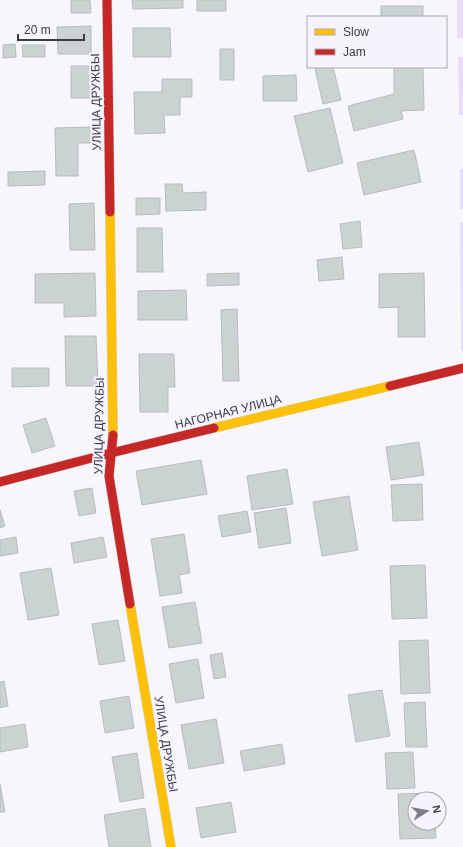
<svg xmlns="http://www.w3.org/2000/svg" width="463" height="847" font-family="Helvetica,sans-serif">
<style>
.green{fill:#e6def9}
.building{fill:#cbd2d2;stroke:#b7bdbd}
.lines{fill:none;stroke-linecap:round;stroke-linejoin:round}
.slow-casing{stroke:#cfcdd4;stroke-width:10}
.jam-casing{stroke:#cfcdd4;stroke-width:10}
.slow{stroke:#ffc107;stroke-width:9}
.jam{stroke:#c62828;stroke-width:9}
.labels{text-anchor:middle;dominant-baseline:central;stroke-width:4;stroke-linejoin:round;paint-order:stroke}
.street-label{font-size:12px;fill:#3d3a45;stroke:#f6f3fe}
</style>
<rect width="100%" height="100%" fill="#f7f6fb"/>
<path class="green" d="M457 0H463V38H457Z
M458 57H463V115H459Z
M460 169H463V209H460Z
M460 222H463V350L461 351Z"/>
<path class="building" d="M71 0H90L91 13H71Z
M132 0H183V8L133 9Z
M197 0H226V11H197Z
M381 6H423V17H381Z
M91 26V54H58L57 27Z
M133 28H170L171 57H133Z
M15 44 16 57 3 58V45Z
M22 45H45V57H23Z
M220 49H234V80H220Z
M71 66H92V98H71Z
M321 67H333L341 100 323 104 315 69Z
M394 67H423L424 110 401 111 403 119 354 131 348 106 394 94Z
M296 75 297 101H263V76Z
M162 79H192V97H180V115H164L165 133 135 134 134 92H162Z
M330 108 343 163 308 172 294 116Z
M93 127V143H78V176H56L55 128Z
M414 150 421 182 364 195 357 163Z
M45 171V185L8 186V172Z
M165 184H182L183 193 206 192V210L166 211Z
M136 198H160V214L136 215Z
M94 203 95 250H70L69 204Z
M360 221 362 247 343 249 340 224Z
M137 228H162L163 272H137Z
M342 257 344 279 319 281 317 260Z
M95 273 96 316 64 317V303H35V274Z
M239 273V285L207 286V274Z
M424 273 425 337H398V307L379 308V274Z
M186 290 187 320H138V291Z
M237 309 239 381H223L221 310Z
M65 336H96L98 386H66Z
M139 354H174L175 387H168V412H140Z
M12 368H49V386L12 387Z
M46 418 55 446 32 453 23 425Z
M419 442 424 475 391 480 386 447Z
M201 460 207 494 142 505 136 471Z
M287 469 293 504 252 510 247 476Z
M422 484 423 520 393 521 391 485Z
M92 488 96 513 79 516 74 491Z
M349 496 358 550 322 556 313 502Z
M286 508 291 543 259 548 254 513Z
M0 510 5 526 0 528Z
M247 511 251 532 222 537 218 516Z
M184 534 190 573 179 575 182 593 160 596 151 539Z
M16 537 18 553 0 556V540Z
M103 537 107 557 74 563 71 543Z
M425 565 427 618 392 619 390 566Z
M51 568 59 615 28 620 20 573Z
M195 602 202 643 169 648 162 607Z
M118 620 125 661 99 665 92 624Z
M428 640 430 693 401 694 399 641Z
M222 653 226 677 214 679 210 655Z
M198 659 204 698 176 703 169 664Z
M4 681 8 706 0 708V682Z
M382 690 390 736 356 742 348 695Z
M129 696 134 728 105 733 100 701Z
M425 702 427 747H406L404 703Z
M216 719 224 763 189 769 181 725Z
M25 724 28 747 0 752V728Z
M282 744 285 764 244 771 240 751Z
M413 752 415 788 387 789 385 753Z
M137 753 144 798 120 802 112 757Z
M0 784 5 812H0Z
M434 793V799H415V823H435L436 838 400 839 398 794Z
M231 802 236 832 201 838 196 808Z
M145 808 151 847H109L104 815Z"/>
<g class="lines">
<g class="slow-casing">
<path id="slow" d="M110 212 113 435
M214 428 390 386
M130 604 171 847"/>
</g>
<g class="jam-casing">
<path id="jam" d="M107 0 110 212
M390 386 463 368
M113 435 109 476 130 604
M0 482 111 453 214 428"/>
</g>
<use href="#slow" class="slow"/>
<use href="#jam" class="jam"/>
</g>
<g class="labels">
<g class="street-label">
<text transform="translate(96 102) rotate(-91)">УЛИЦА ДРУЖБЫ</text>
<text transform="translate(228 412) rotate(-14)">НАГОРНАЯ УЛИЦА</text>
<text transform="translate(99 426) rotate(-89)">УЛИЦА ДРУЖБЫ</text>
<text transform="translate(166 744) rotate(81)">УЛИЦА ДРУЖБЫ</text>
</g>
</g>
<rect x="307" y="16" width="140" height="52" fill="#f6f3fe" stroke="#aca9b4"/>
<rect x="315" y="29" width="20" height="6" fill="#ffc107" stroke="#aca9b4"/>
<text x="343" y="36" font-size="12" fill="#3d3a45">Slow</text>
<rect x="315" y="49" width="20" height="6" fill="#c62828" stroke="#aca9b4"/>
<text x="343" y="56" font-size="12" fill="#3d3a45">Jam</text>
<g transform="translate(427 811) rotate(79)"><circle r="19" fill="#f6f3fe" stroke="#aca9b4"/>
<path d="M0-3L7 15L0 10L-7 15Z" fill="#7e7c85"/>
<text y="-6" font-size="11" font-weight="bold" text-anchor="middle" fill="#3d3a45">N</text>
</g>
<path d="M18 34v6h66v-6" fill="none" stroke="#3d3a45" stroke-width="2"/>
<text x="24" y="34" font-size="12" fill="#3d3a45" stroke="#f6f3fe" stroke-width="3" paint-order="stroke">20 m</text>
</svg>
